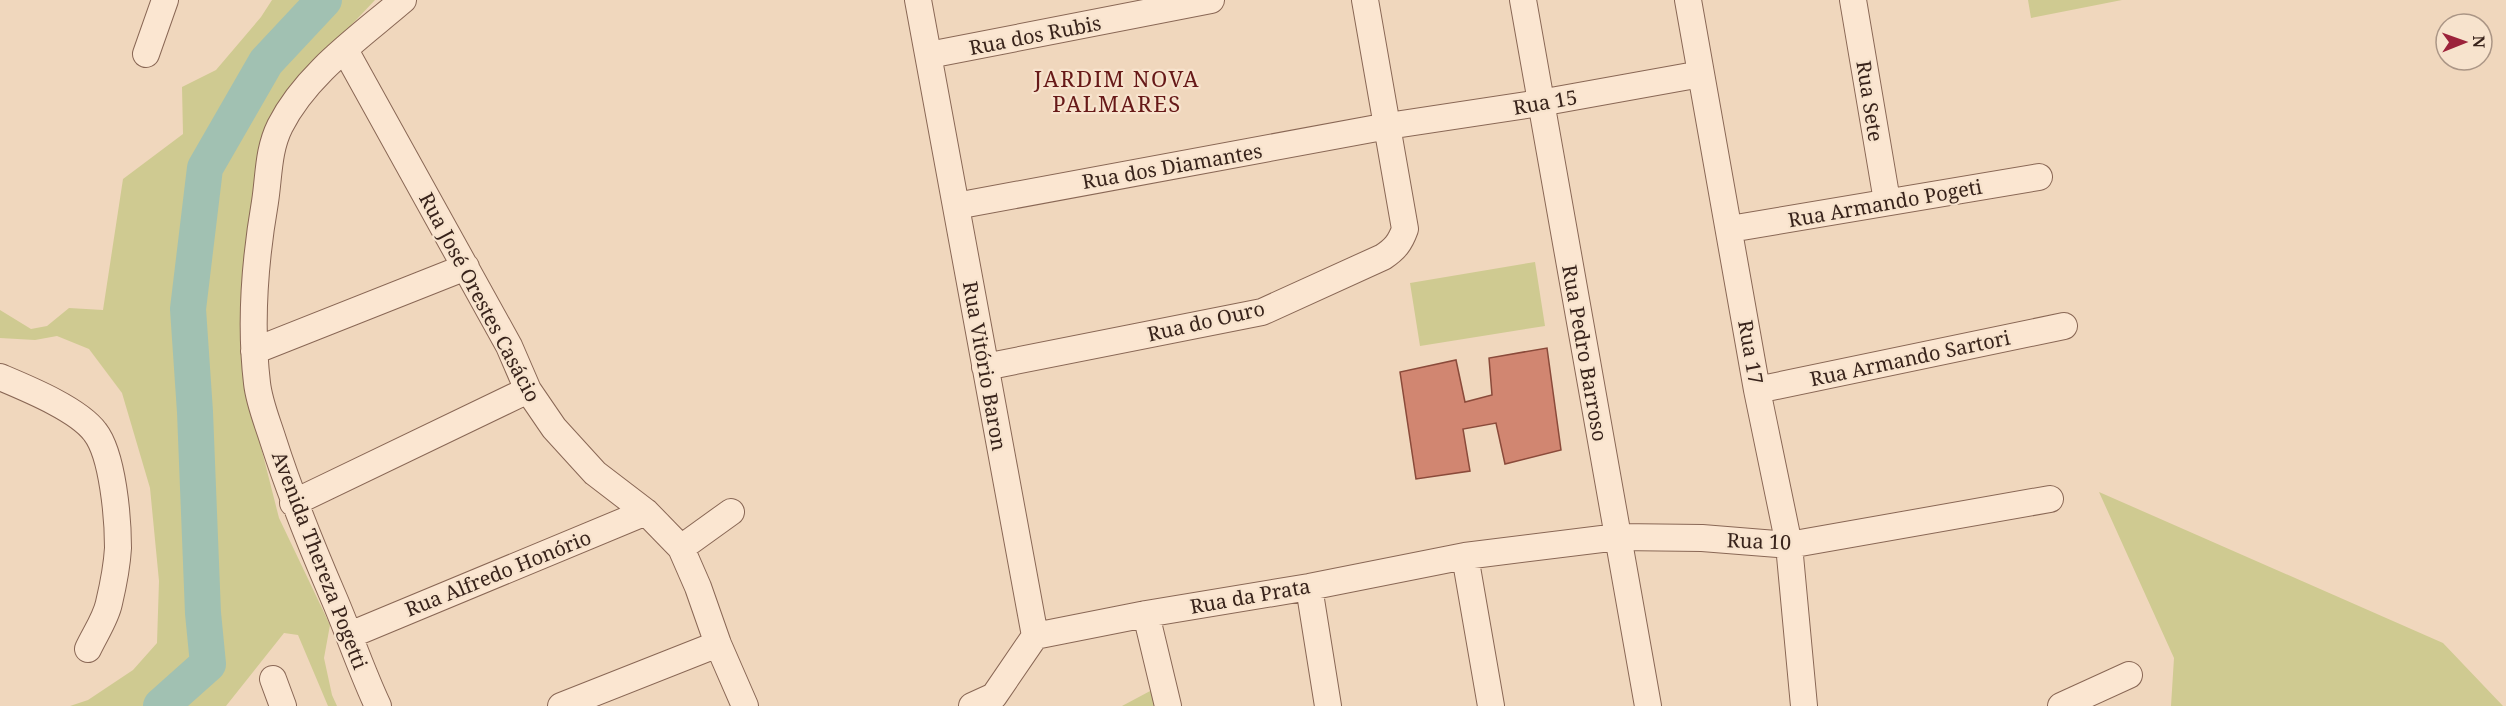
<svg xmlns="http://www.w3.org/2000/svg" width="2506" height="706" font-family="'Noto Serif',serif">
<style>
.green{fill:#cfca91}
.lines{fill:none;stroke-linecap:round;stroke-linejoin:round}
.river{stroke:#a1c1b2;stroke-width:36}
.building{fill:#d18671;stroke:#8a4a3a;stroke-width:1.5}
.minor-casing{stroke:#896755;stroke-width:28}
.minor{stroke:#fbe6d1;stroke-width:26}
.labels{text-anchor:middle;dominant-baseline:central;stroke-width:4.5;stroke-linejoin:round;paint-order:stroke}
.street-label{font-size:20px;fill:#38231b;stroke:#f7e3cd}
.quarter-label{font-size:22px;letter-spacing:1.5px;fill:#671918;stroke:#f7e3cd}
</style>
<rect width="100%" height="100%" fill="#f0d7bd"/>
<path class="green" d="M272 0H375L287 93 242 305 243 376 279 518 330 625 324 658 332 695 337 706H328L298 635 284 633 226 706H70L88 700 133 670 157 643 159 581 150 488 122 393 89 349 57 336 35 340 0 338V310L31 329 47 326 69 308 103 310 123 179 183 134 182 87 216 70 261 17Z
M2028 0H2122L2031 18Z
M1535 262 1545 326 1420 346 1410 283Z
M2099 492 2443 643 2503 706H2171L2174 658Z
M1152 690 1156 706H1122Z"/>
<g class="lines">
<path class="river" d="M161 706 208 664 203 613 195 412 188 309 205 168 266 62 324 0"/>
</g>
<path class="building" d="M1547 348 1561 450 1505 464 1496 423 1463 429 1470 471 1416 479 1400 372 1456 360 1465 402 1492 395 1489 358Z"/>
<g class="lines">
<g class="minor-casing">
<path id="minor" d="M918 0 1035 636 994 696 972 706
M1523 0 1648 706
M1688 0 1757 390 1789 545 1804 706
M1853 0 1887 201
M345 50 509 346 528 390 554 428 595 473 646 512 681 548 698 587 718 644 745 706
M146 54 165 0
M929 55 1211 0
M956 206 1388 126 1540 103 1701 74
M1730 229 2039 177
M254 351 466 267
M985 367 1262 312 1383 257C1395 249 1400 243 1405 229L1365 0
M0 377C26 388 78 409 95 432 113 455 118 519 118 548 117 565 113 586 109 603 106 618 95 634 88 649
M1757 390 2064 326
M293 503 528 390
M681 548 731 512
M1465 556 1491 706
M1309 587 1328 706
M1146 614 1168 706
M350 635 646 512
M1035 636 1146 614 1309 587 1465 556 1618 537 1702 538 1789 545 2050 499
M273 679 283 706
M378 706C361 670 349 633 333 596 311 545 290 493 273 440 267 421 259 402 257 383 250 324 255 260 265 202 269 176 268 150 280 126 306 74 360 37 403 0
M561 706 718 644
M2061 706 2129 675"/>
</g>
<use href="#minor" class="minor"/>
</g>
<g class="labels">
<g class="street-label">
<text transform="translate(1035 35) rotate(-11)">Rua dos Rubis</text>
<text transform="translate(1870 101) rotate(81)">Rua Sete</text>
<text transform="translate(1545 102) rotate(-10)">Rua 15</text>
<text transform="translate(1172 166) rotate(-10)">Rua dos Diamantes</text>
<text transform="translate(1885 203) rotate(-10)">Rua Armando Pogeti</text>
<text transform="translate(480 297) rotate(62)">Rua José Orestes Casácio</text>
<text transform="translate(1206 321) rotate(-13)">Rua do Ouro</text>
<text transform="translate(1751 352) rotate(80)">Rua 17</text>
<text transform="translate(1585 353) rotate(80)">Rua Pedro Barroso</text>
<text transform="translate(1910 358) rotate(-12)">Rua Armando Sartori</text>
<text transform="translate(985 366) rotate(80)">Rua Vitório Baron</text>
<text transform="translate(1759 541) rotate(2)">Rua 10</text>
<text transform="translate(320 560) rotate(69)">Avenida Thereza Pogetti</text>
<text transform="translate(498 573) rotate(-22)">Rua Alfredo Honório</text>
<text transform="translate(1250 596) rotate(-10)">Rua da Prata</text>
</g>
<g class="quarter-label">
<text x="1117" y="78">JARDIM NOVA<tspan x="1117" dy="25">PALMARES</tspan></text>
</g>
</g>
<g transform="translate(2464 42) rotate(89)"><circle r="28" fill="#f7e3cd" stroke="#ab9686" stroke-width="1.5"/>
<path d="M0-4.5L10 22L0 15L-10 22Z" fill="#9c223a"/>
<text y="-9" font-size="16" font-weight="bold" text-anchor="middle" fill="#38231b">N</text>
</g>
</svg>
